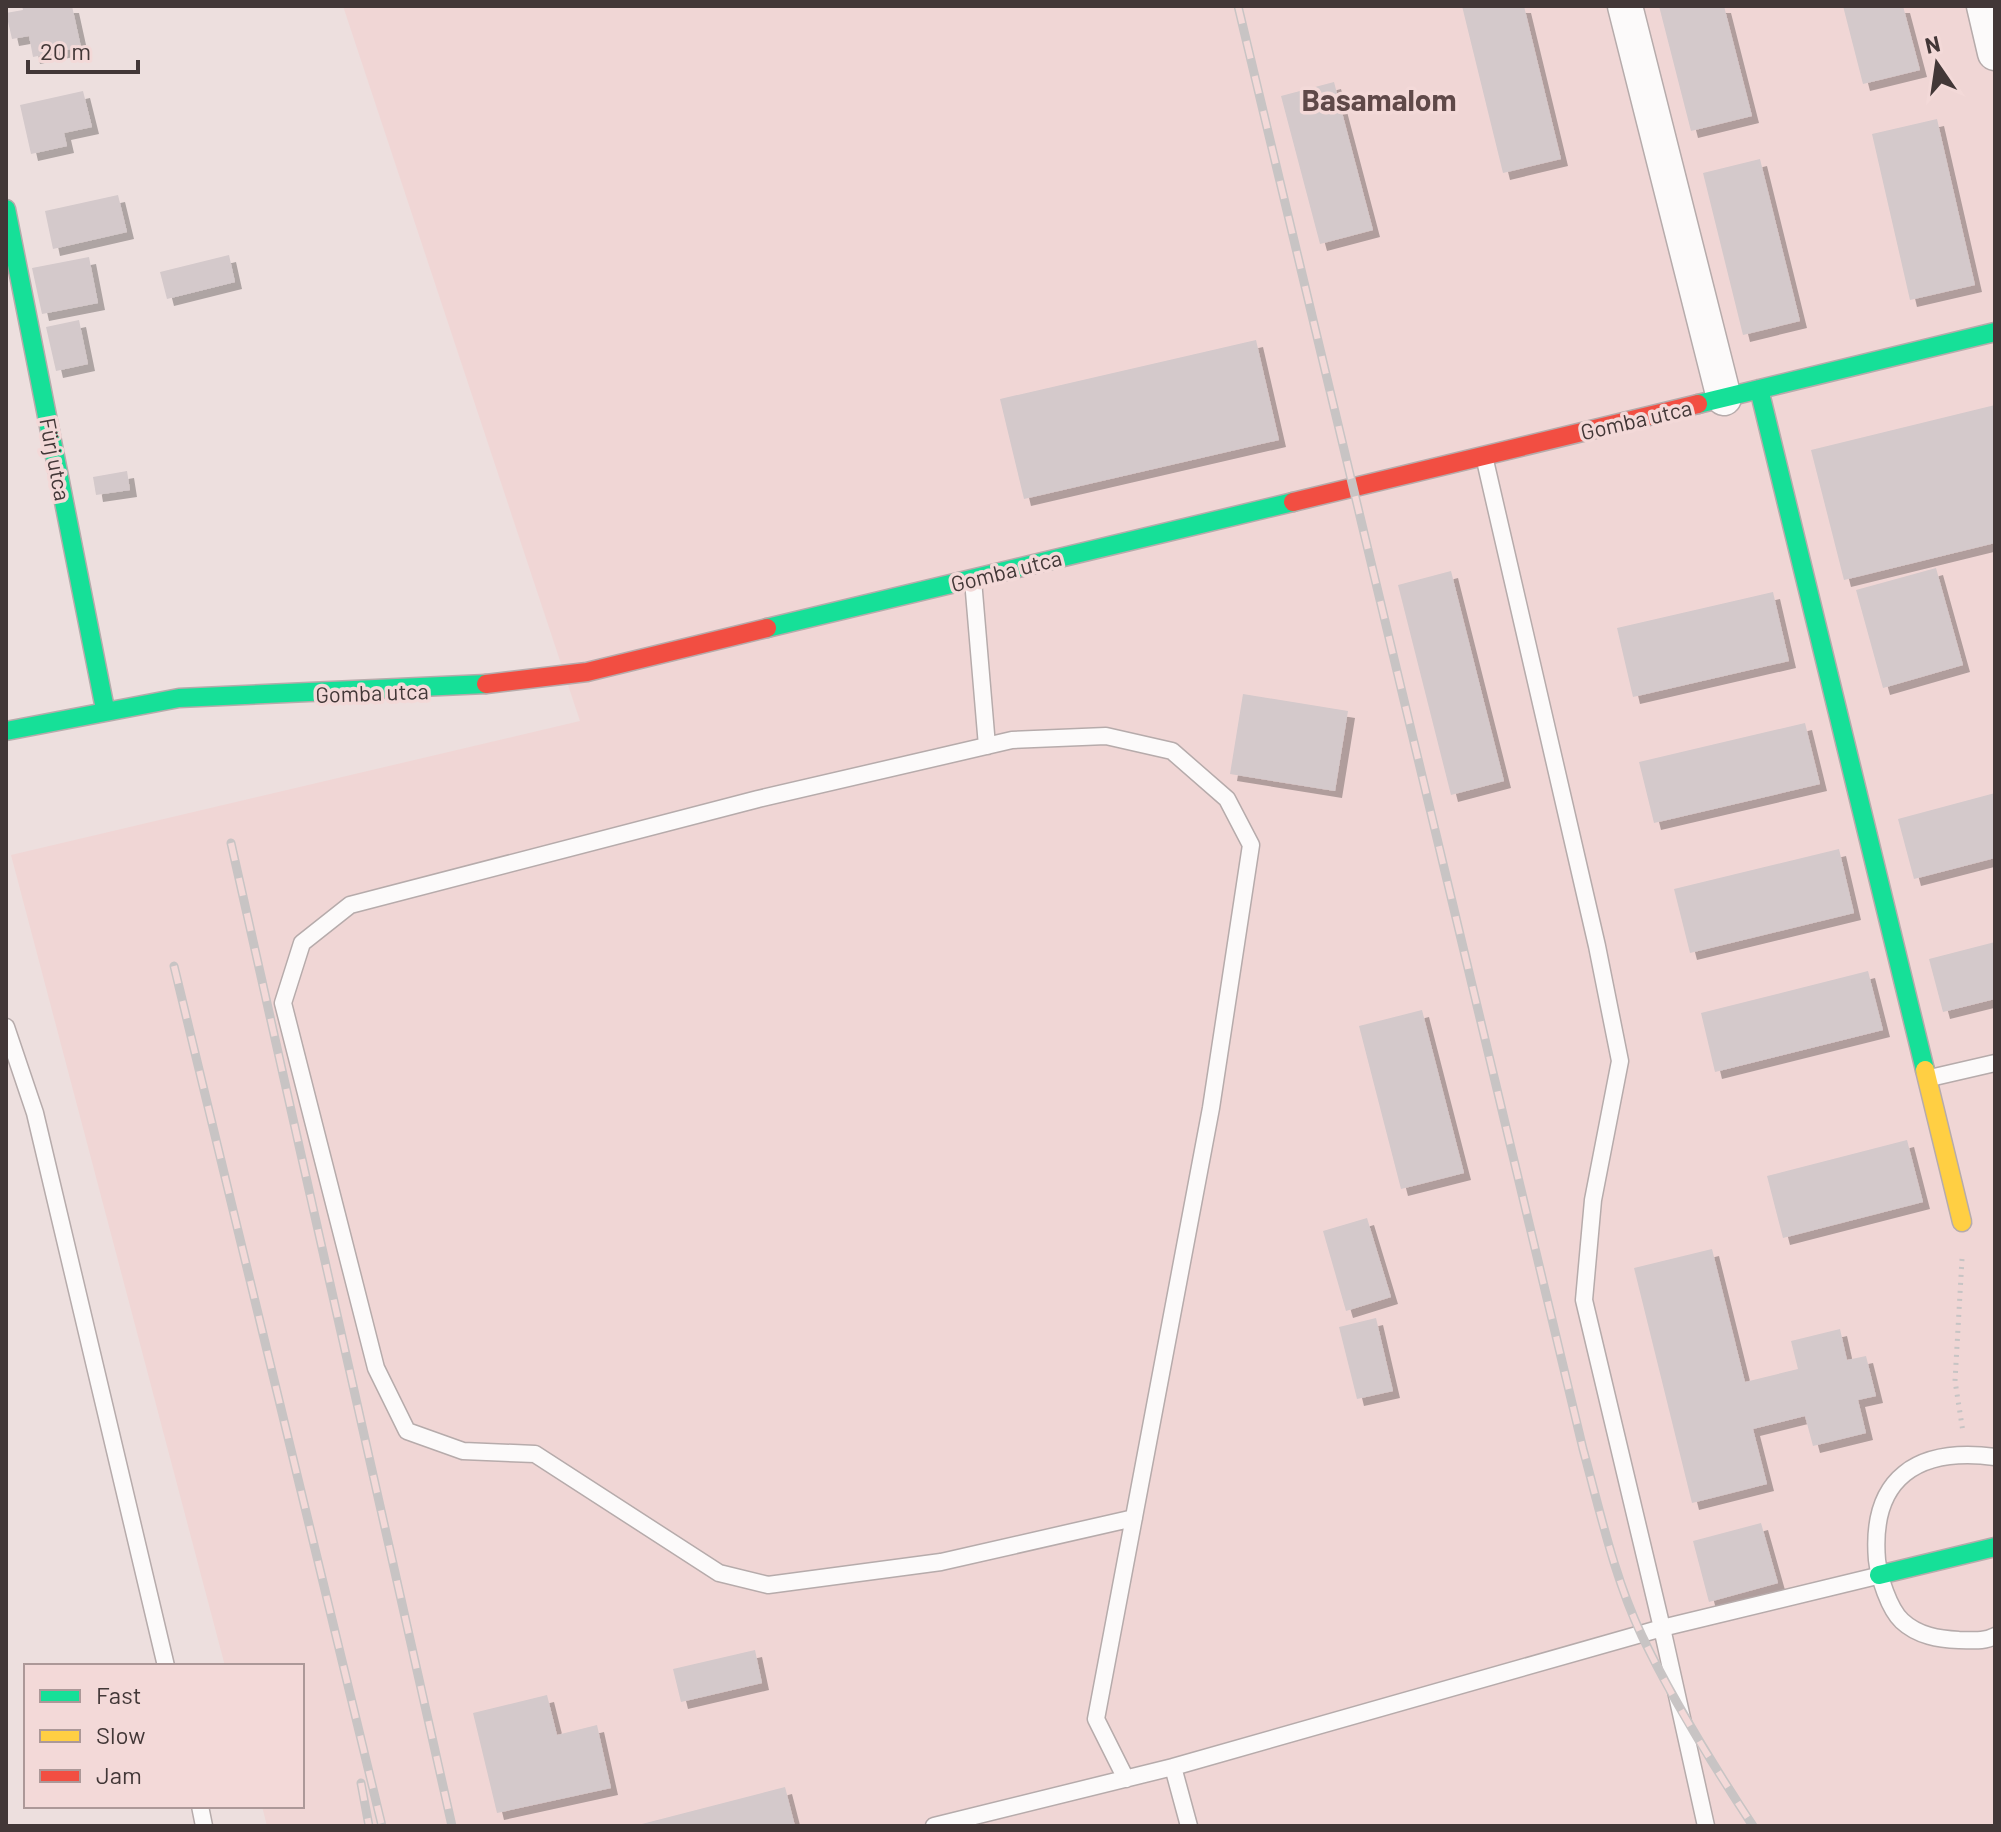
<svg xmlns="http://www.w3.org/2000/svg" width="2001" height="1832" font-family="Barlow,sans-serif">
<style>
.built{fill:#f0d6d5}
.building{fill:#d4c9cb;filter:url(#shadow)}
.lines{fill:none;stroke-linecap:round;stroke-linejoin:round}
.lane-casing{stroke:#b6abab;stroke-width:19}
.street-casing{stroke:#b6abab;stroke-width:37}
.fast-casing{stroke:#b6abab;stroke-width:21}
.slow-casing{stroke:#b6abab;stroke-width:21}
.jam-casing{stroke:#b6abab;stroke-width:21}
.path{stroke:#c7c4c4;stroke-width:5;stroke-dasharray:2 6;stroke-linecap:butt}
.lane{stroke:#fcfafa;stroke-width:16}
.street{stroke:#fcfafa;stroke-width:34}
.fast{stroke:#16e098;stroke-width:18}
.slow{stroke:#ffcf43;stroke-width:18}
.jam{stroke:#f24e42;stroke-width:18}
.rail-casing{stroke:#c8c4c4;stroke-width:9}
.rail{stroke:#f3d9d8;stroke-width:6;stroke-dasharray:18;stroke-linecap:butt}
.labels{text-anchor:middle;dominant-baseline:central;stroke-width:7;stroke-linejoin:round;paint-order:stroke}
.street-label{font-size:22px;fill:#423737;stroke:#f3d9d8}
.district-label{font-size:30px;font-weight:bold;fill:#5f4949;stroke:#f3d9d8}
</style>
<defs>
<filter id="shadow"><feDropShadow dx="7" dy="7" stdDeviation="0" flood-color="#0004"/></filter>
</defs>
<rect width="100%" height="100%" fill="#eddfde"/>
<path class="built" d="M343 6H1995V1826H267L262 1806H302V1666H225L11 855 580 721Z"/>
<path class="building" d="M22 6H72L81 47 33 57 29 36 12 39 6 13 23 10Z
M1462 6H1524L1561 159 1503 173Z
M1659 6H1724L1752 116 1691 131Z
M1843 6H1903L1920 70 1863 84Z
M1334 82 1373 230 1320 244 1281 96Z
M83 91 92 127 64 133 67 146 31 154 20 105Z
M1937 119 1975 285 1910 300 1872 134Z
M1760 159 1800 321 1743 335 1703 173Z
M118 195 127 232 53 249 45 211Z
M229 255 235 282 167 299 160 272Z
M89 257 98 303 42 314 32 268Z
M79 320 88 364 56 371 46 327Z
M1256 340 1279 440 1024 499 1000 399Z
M1995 405V543L1844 580 1811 450Z
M127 471 130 490 96 495 93 477Z
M1936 568 1963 665 1883 688 1856 590Z
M1451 571 1504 781 1451 795 1398 585Z
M1773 592 1789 661 1633 697 1617 628Z
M1243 694 1348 711 1335 791 1230 774Z
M1805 723 1820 784 1654 823 1639 762Z
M1995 793V858L1914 879 1898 819Z
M1839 849 1854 913 1690 953 1674 889Z
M1995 942V999L1943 1012 1929 959Z
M1868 971 1883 1030 1715 1072 1701 1013Z
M1422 1010 1464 1173 1401 1189 1359 1026Z
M1907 1140 1923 1202 1783 1238 1767 1176Z
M1367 1218 1391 1297 1346 1311 1323 1231Z
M1712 1249 1745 1382 1798 1369 1791 1341 1840 1329 1847 1360 1866 1356 1876 1396 1858 1400 1866 1433 1813 1446 1805 1416 1753 1429 1767 1484 1692 1503 1634 1268Z
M1376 1318 1393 1391 1357 1399 1339 1327Z
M1761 1523 1778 1583 1709 1602 1693 1541Z
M755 1650 762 1683 681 1702 673 1669Z
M547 1695 557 1735 597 1725 611 1788 497 1813 473 1713Z
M785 1787 795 1826H638V1825Z"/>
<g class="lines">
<g class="lane-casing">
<path id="lane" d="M1484 456 1597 946 1620 1061 1593 1200 1584 1300 1662 1628 1877 1576
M973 580 987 746
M6 1027 35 1113 166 1666
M1930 1078 1995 1063
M1995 1457C1918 1447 1870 1477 1877 1560 1879 1577 1889 1609 1902 1621 1918 1636 1939 1639 1959 1640 1972 1640 1984 1642 1995 1636
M1173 1767 1662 1628 1706 1826
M1126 1779 1096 1719 1211 1108 1251 845 1227 799 1172 751 1106 736 1012 740 758 799 350 905 302 943 283 1003 376 1368 407 1431 463 1451 535 1454 719 1573 768 1585 941 1562 1134 1518
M200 1806 204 1826
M934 1826 1173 1767 1189 1826"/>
</g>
<g class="street-casing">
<path id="street" d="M1625 6 1724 398
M1984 6 1995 53"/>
</g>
<g class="fast-casing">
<path id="fast" d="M6 209 105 709
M1759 389 1925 1070
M1698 404 1995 332
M767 628 1293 502
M6 731 179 698 486 684
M1879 1575 1995 1547"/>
</g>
<g class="slow-casing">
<path id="slow" d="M1925 1070 1962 1222"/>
</g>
<g class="jam-casing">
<path id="jam" d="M1293 502 1698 404
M486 684 587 672 767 628"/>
</g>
<path class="path" d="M1962 1259 1955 1381 1963 1432"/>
<use href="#lane" class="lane"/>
<use href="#street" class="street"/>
<use href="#fast" class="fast"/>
<use href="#slow" class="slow"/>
<use href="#jam" class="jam"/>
<g class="rail-casing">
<path id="rail" d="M1238 6 1583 1449C1600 1511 1614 1577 1642 1636 1673 1701 1713 1765 1753 1826
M231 843 452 1826
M174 966 382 1826
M361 1783 369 1826"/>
</g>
<use href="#rail" class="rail"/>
</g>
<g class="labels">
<g class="street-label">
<text transform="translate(1636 419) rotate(-13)">Gomba utca</text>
<text transform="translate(56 459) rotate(79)">Fürj utca</text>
<text transform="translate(1006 570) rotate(-14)">Gomba utca</text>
<text transform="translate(372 692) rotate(-2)">Gomba utca</text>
</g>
<g class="district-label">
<text x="1379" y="99">Basamalom</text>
</g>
</g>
<rect width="2001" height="1832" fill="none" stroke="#423737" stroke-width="16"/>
<rect x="24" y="1664" width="280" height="144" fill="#f3d9d8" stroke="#ac9898" stroke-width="2"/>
<rect x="40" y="1690" width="40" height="12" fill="#16e098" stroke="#ac9898" stroke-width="2"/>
<text x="96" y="1704" font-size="24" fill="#423737">Fast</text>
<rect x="40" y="1730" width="40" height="12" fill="#ffcf43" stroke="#ac9898" stroke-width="2"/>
<text x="96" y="1744" font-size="24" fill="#423737">Slow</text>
<rect x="40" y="1770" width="40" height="12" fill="#f24e42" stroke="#ac9898" stroke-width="2"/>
<text x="96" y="1784" font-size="24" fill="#423737">Jam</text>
<g transform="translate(1937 64) rotate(347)" stroke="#f3d9d8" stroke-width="6" paint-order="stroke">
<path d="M0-6L14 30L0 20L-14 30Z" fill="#423737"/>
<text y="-12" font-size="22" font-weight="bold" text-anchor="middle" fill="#423737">N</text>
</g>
<path d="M28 60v12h110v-12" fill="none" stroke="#423737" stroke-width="4"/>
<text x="40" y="60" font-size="24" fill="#423737" stroke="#f3d9d8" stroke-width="6" paint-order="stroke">20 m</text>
</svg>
